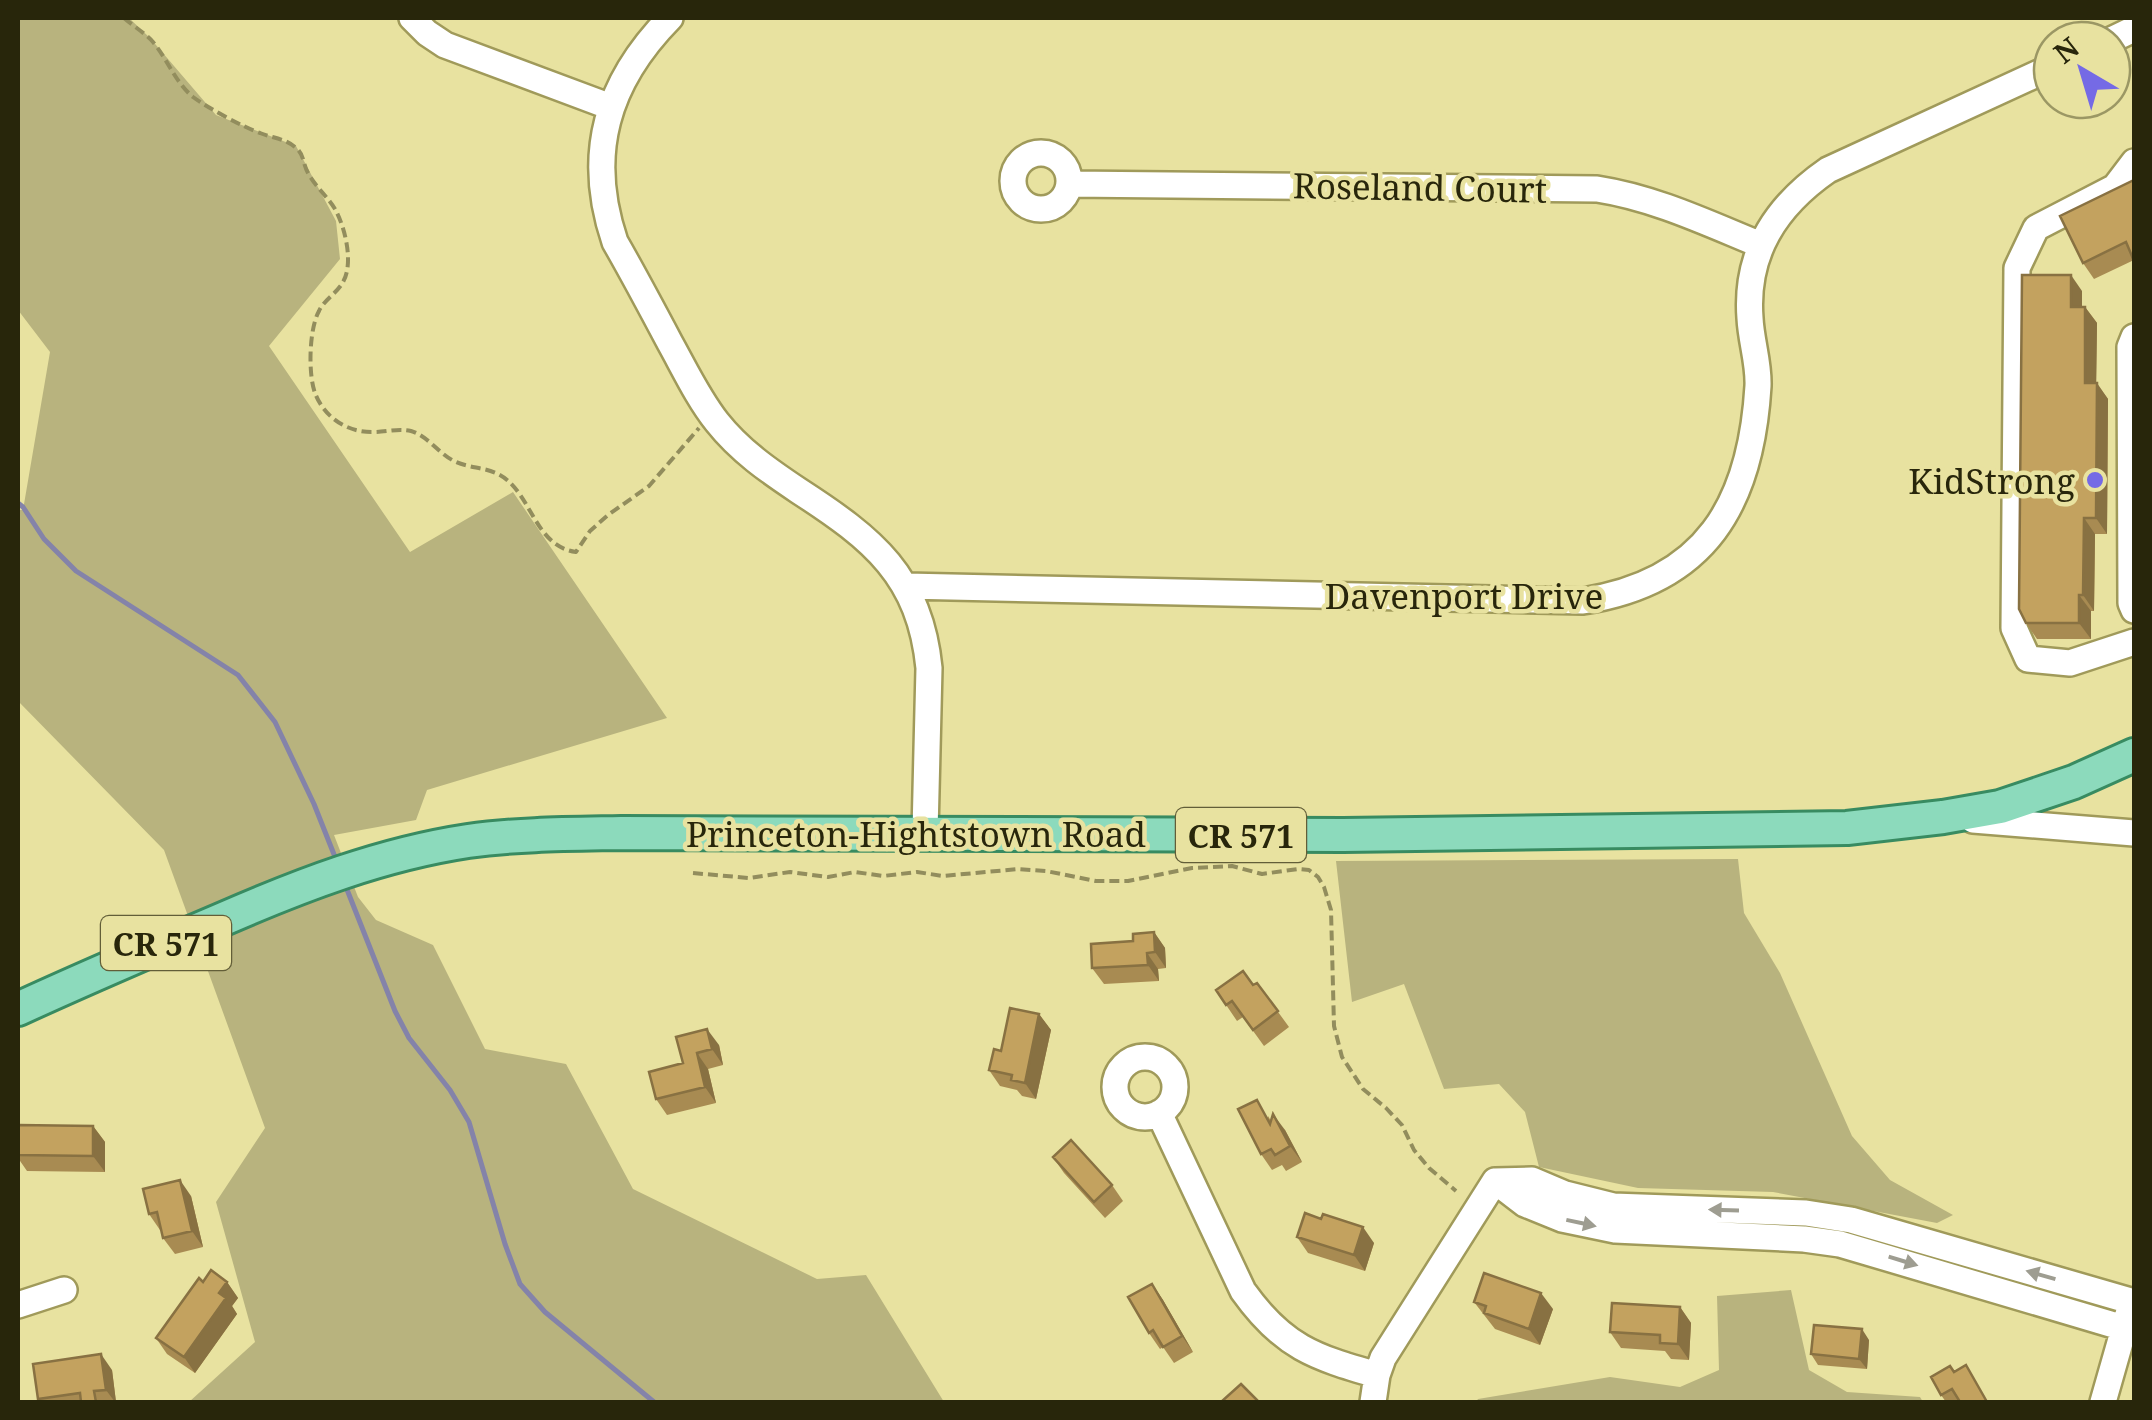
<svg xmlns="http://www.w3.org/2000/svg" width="2152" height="1420" font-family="'Noto Serif',serif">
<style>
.green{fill:#b8b37e}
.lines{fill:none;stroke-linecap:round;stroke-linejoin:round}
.stream{stroke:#8483a9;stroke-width:5}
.minor-casing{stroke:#a09a5a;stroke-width:30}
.major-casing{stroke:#388b61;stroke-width:38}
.path{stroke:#928d5d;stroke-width:4;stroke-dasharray:10 5;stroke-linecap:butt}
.minor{stroke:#fff;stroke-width:25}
.major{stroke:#8cdabc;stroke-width:32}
.wall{fill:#a88b52}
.shaded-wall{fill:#887142}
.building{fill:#c3a25f;stroke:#887142;stroke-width:2.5}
.oneway{fill:#9e9d91}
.poi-dot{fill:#756ae5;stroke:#e8e2a0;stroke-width:4}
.labels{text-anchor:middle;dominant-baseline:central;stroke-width:9;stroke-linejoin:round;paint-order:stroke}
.shield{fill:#e8e2a0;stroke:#625e38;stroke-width:2.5}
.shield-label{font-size:32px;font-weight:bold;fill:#28260b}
.street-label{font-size:35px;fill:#28260b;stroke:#e8e2a0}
.poi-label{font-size:35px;fill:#28260b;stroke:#e8e2a0;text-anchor:end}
</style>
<rect width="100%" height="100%" fill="#e8e2a0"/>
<path class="green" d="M18 18H129L150 38 216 115 296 146 336 221 340 259 269 346 410 552 513 492 667 718 427 790 416 820 334 835 358 897 376 920 433 945 485 1049 566 1064 633 1189 817 1279 866 1275 944 1402H189L255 1342 216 1202 265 1128 164 850 18 701V510H23L50 352 18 310Z
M1738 859 1744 913 1780 973 1852 1136 1890 1180 1953 1215 1937 1223 1773 1192 1638 1188 1539 1167 1525 1112 1499 1084 1444 1089 1404 984 1352 1002 1336 861Z
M1791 1290 1809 1370 1847 1392 1920 1397 1923 1402H1476L1478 1399 1610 1377 1680 1387 1719 1370 1717 1296Z"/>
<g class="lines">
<path class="stream" d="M18 503 23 507 44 539 76 571 238 675 275 722 314 804 337 862
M344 882 395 1011 409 1038 450 1090 469 1122 505 1244 520 1284 545 1312 654 1402"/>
<g class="minor-casing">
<path id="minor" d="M412 18 427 33 445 45 611 107
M670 18C607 82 585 154 615 242 634 275 652 309 670 343 685 370 698 398 717 422 740 451 769 471 799 491 873 539 920 576 929 668L925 832
M2111 40 2134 29
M1013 181a28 28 0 1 1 56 0a28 28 0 1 1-56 0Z
M2134 162 2115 187 2036 228 2017 268 2014 628 2028 659 2070 663 2134 642
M1069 184 1597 189C1655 198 1707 223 1761 245
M2134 337 2130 347 2131 603 2134 610
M906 586 1583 601C1706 582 1751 504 1758 386 1759 363 1751 341 1750 318 1745 253 1776 206 1828 170L2052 67
M1973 820 2134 833
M1115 1087a30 30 0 1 1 60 0a30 30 0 1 1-60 0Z
M1159 1113 1243 1291C1283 1347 1314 1357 1377 1375
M1495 1181 1525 1204 1562 1219 1615 1230 1804 1239 1840 1244 2134 1331
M1495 1181 1532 1180 1565 1194 1613 1206 1806 1213 1851 1220 2134 1302
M18 1305 64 1290
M1373 1402 1377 1375 1383 1358 1495 1181
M2103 1402 2129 1311"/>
</g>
<g class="major-casing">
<path id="major" d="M18 1009C85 978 153 949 221 920 301 885 382 854 468 841 519 834 570 834 621 833L1343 835 1847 828 1943 817 2000 807 2074 782 2134 755"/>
</g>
<path class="path" d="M124 18C133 26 145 33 153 42 168 60 175 82 193 97 208 108 243 127 260 133 272 138 284 138 295 147 305 155 302 162 308 173 315 186 327 196 335 209 345 227 354 263 343 282 337 293 324 300 319 311 309 329 308 374 315 393 324 417 347 433 374 432 387 432 397 428 411 431 428 436 438 453 454 461 468 468 484 467 498 474 532 491 533 546 576 552L590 531 608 515 649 486 699 428
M693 873 749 878 790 872 828 877 855 872 883 876 917 872 943 876 1018 869 1046 871 1096 881H1128L1192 868 1232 866 1262 874 1298 869 1309 870 1318 877 1324 887 1331 910 1334 1026 1342 1057 1363 1089 1386 1108 1402 1125 1414 1150 1429 1168 1456 1191"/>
<use href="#minor" class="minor"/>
<use href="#major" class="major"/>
</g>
<path class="wall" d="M2134 180V260L2094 279 2083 263Z
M2082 291V307H2085L2097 323 2096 383 2108 399 2107 534H2095L2094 611H2091V639H2037L2026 623Z
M1154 932 1165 948 1166 968 1158 969 1159 981 1104 984 1092 968 1133 941Z
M1257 983 1289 1027 1264 1046 1243 1017 1237 1021 1216 990 1253 985Z
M1039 1014 1051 1030 1036 1099 1022 1096 1017 1090 1000 1086 989 1070 1001 1051Z
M676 1037 719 1045 723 1065 708 1069 716 1103 667 1115 656 1099 683 1063Z
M1268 1116 1271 1121 1285 1130 1302 1162 1286 1171 1282 1165 1272 1170 1261 1154Z
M18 1125 93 1126 105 1142V1172L27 1171 18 1158Z
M1053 1157 1112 1185 1123 1201 1105 1218 1064 1173Z
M191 1196 203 1247 175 1254 163 1238 162 1230H160L149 1214Z
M1321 1219 1374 1243 1365 1271 1308 1253 1297 1237Z
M203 1282H227L238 1298 232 1306 237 1314 195 1373 167 1354 156 1338Z
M1152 1284 1163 1300 1193 1352 1174 1363 1163 1347 1160 1349 1149 1333Z
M1474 1302 1553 1309 1540 1345 1495 1329Z
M1680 1307 1691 1323 1689 1360 1671 1359 1665 1351 1621 1348 1610 1332Z
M1869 1340 1867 1369 1818 1365 1811 1354Z
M112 1370 116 1402H40L38 1399Z
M1954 1371 1973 1375 1958 1400 1954 1402H1946L1941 1395Z"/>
<path class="shaded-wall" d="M2071 275 2082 291V323L2071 307Z
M2085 307 2097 323 2096 399 2085 383Z
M2097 383 2108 399 2107 534 2096 518Z
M2084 518 2095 534 2094 611 2083 595Z
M2079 595 2091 611V639L2079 623Z
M1154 932 1165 948 1166 968 1155 952Z
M1147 953 1158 969 1159 981 1148 965Z
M1039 1014 1051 1030 1036 1099 1025 1083Z
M707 1029 719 1045 723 1065 712 1049Z
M697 1053 708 1069 716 1103 705 1087Z
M1273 1114 1285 1130 1302 1162 1290 1146Z
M93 1126 105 1142V1172L93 1156Z
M180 1180 191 1196 203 1247 192 1231Z
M1363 1227 1374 1243 1365 1271 1354 1255Z
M227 1282 238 1298 232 1306 237 1314 195 1373 184 1357 219 1293Z
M1152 1284 1163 1300 1193 1352 1182 1336Z
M1541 1293 1553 1309 1540 1345 1529 1329Z
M1680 1307 1691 1323 1689 1360 1678 1344Z
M1862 1329 1869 1340 1867 1369 1859 1359Z
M101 1354 112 1370 116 1402H115L106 1390Z"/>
<path class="building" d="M2134 180V261L2126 242 2083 263 2060 216Z
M2022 275H2071V307H2085V383H2097L2096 518H2084L2083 595H2079V623H2026L2019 609Z
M1154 932 1155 952 1147 953 1148 965 1092 968 1091 944 1133 941V934Z
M1243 971 1253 985 1257 983 1278 1011 1253 1030 1232 1001 1226 1005 1216 990Z
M1010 1008 1039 1014 1025 1083 1011 1080 1012 1075 989 1070 994 1049 1001 1051Z
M707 1029 712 1049 697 1053 705 1087 656 1099 649 1072 683 1063 676 1037Z
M1257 1100 1270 1124 1273 1114 1290 1146 1275 1155 1271 1149 1261 1154 1238 1109Z
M18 1125 93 1126V1156L18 1155Z
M1071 1140 1112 1185 1094 1202 1053 1157Z
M180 1180 192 1231 163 1238 157 1212 149 1214 143 1189Z
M1305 1213 1321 1219 1323 1214 1363 1227 1354 1255 1297 1237Z
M211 1270 227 1282 219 1293 226 1298 184 1357 156 1338 199 1278 203 1282Z
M1484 1273 1541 1293 1529 1329 1484 1313 1486 1306 1474 1302Z
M1152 1284 1182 1336 1163 1347 1153 1330 1149 1333 1128 1297Z
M1612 1303 1680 1307 1678 1344 1660 1343V1335L1610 1332Z
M1814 1325 1862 1329 1859 1359 1811 1354Z
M101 1354 106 1390 94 1391 96 1402H81L80 1393 38 1399 33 1364Z
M1966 1365 1987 1402H1960L1952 1389 1941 1395 1931 1377 1950 1366 1954 1372Z
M1241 1384 1259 1402H1221Z"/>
<defs><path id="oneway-solid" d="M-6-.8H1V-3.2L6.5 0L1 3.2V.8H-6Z" transform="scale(2.5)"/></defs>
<g class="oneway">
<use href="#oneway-solid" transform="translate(1724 1210) rotate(-178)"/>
<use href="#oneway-solid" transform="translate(1581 1223) rotate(12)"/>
<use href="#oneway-solid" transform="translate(1903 1261) rotate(17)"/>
<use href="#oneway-solid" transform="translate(2041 1275) rotate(-164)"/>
</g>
<circle class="poi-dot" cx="2095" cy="480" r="10"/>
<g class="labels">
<g class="shield">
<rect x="1176" y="808" width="130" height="54" rx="8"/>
<rect x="101" y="916" width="130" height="54" rx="8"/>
</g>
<g class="shield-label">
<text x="1241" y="835">CR 571</text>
<text x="166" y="943">CR 571</text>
</g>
<g class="street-label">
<text transform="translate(1420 187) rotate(1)">Roseland Court</text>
<text x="1464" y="595">Davenport Drive</text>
<text x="916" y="833">Princeton-Hightstown Road</text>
</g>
<g class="poi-label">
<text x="2075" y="480">KidStrong</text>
</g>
</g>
<rect width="2152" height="1420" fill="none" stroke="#28260b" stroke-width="40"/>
<g transform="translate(2082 70) rotate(322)"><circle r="48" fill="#e8e2a0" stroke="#9b9764" stroke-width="2.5"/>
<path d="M0-8L18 38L0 25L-18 38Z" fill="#756ae5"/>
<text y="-15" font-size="28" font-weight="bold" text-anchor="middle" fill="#28260b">N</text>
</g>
</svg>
